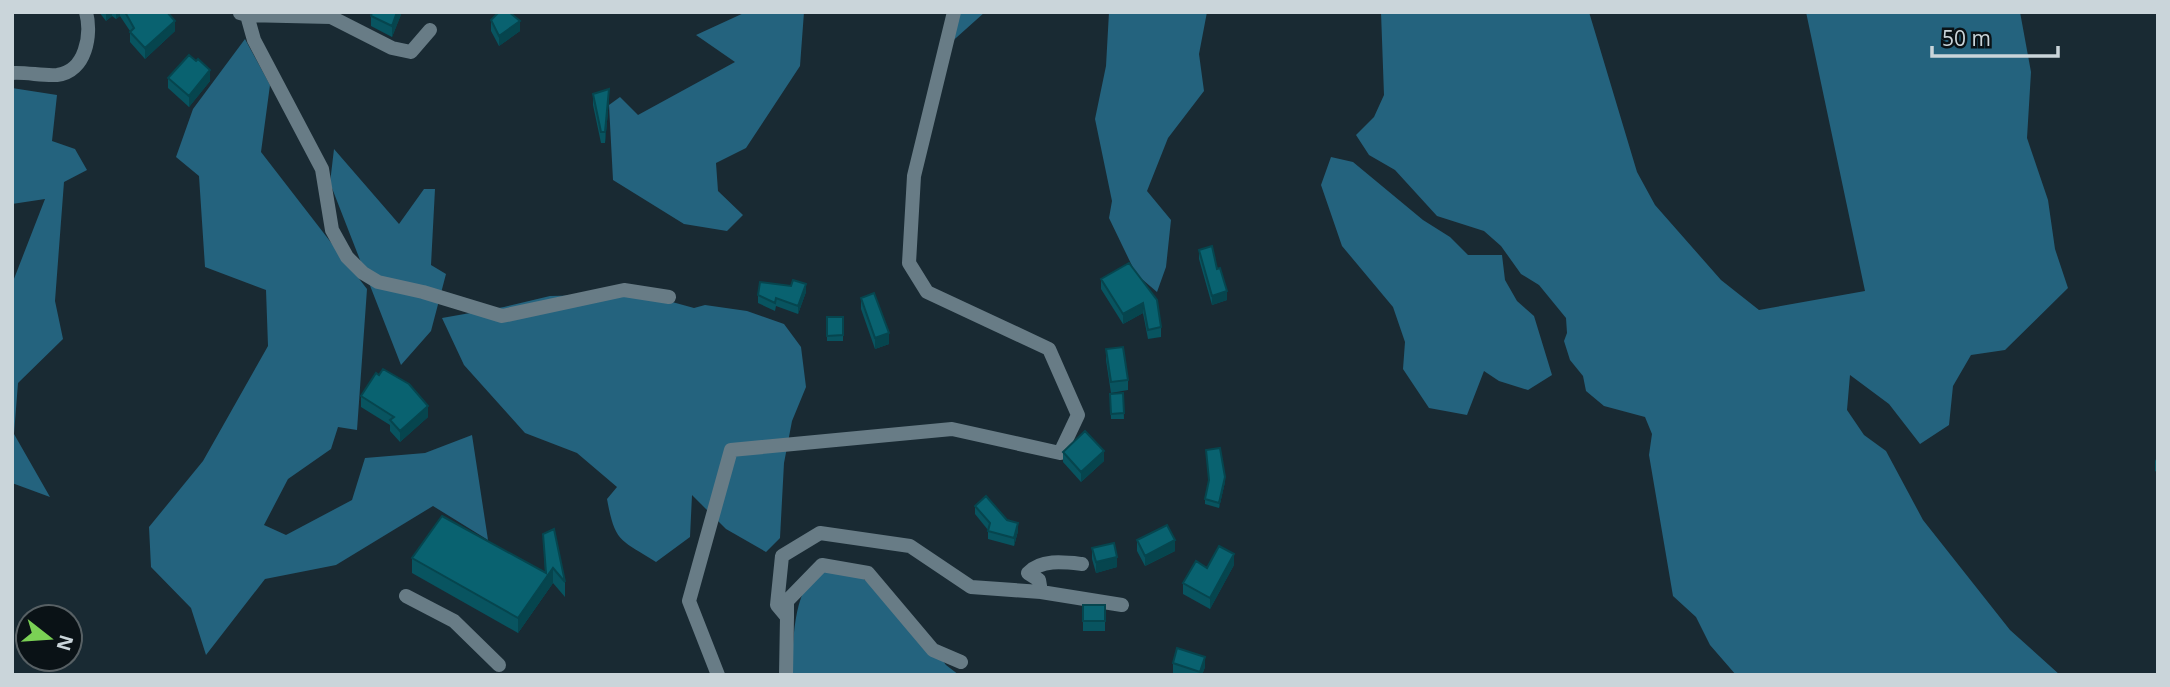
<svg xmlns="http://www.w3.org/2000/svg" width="2170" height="687" font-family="'Open Sans',sans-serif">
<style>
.forest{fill:#24637e}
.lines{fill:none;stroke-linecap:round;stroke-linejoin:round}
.minor{stroke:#687c86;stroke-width:14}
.wall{fill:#085460}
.shaded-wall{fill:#06454e}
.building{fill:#096270;stroke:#06454e;stroke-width:2}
</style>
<rect width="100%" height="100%" fill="#192a33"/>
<path class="forest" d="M746 12H804L800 66 746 148 716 163 718 191 743 215 727 231 684 224 613 180 609 105 620 97 638 115 735 62 696 35Z
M956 12H985L947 46Z
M1109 12H1207L1199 54 1204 91 1168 138 1147 191 1171 220 1166 267 1157 292 1136 274 1109 218 1112 201 1095 119 1106 66Z
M1381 12H1589L1637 172 1655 205 1721 280 1759 310 1865 291 1806 12H2020L2031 72 2027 138 2048 200 2055 249 2068 288 2005 350 1971 355 1953 386 1949 425 1920 444 1889 404 1850 375 1847 410 1864 435 1886 451 1923 520 2010 630 2060 675H1736L1710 645 1696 617 1673 596 1649 455 1652 434 1645 417 1604 406 1586 391 1583 376 1570 360 1564 341 1567 333 1566 318 1539 285 1521 274 1501 246 1484 231 1437 216 1395 170 1369 155 1356 135 1374 117 1384 95Z
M245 39 270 85 261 152 367 289 357 430 338 427 331 449 288 479 264 525 286 535 352 500 365 458 425 453 472 435 488 540 433 506 336 565 265 579 206 655 191 608 151 567 149 527 203 461 268 346 266 290 205 267 199 176 176 157 193 109Z
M12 88 57 95 52 141 75 149 87 170 64 182 55 301 63 339 18 383 14 434 50 497 12 483V284L45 199 12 204Z
M334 149 399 224 424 189H435L431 265 446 274 431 331 401 365 330 183Z
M1331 157 1353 162 1423 220 1450 237 1468 255H1502L1505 280 1517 301 1534 316 1552 375 1528 390 1499 381 1484 371 1467 415 1429 408 1403 369 1405 342 1393 307 1342 246 1321 185Z
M643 294 694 308 705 305 747 311 784 324 801 347 806 387 792 421 784 463 780 538 766 552 726 529 692 495 690 537 656 562C620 539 615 543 607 499L617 487 577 453 525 433 464 365 442 318 504 307 550 296Z
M846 566 903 608 946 665 959 675H792C793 646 792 590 819 572 826 568 838 567 846 566Z"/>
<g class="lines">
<path class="minor" d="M240 13 247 15 331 17 392 48 411 52 430 30
M247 15 254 40 322 169 332 230 347 257 363 273 378 282 423 292 502 316 624 290 669 297
M12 73C27 72 42 76 57 75 86 72 92 34 86 12
M1041 592 1039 580 1028 573C1041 559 1064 562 1082 564
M406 596 454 621 499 665
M787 617V601L822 565 868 573 933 650 961 662
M718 675 689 601 731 450 952 429 1060 453 1078 415 1049 349 927 292 909 263 914 176 954 12
M786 675 787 617 777 605 782 556 820 533 910 546 971 587 1041 592 1122 605"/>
</g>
<path class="wall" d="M99 12H167L175 31 145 59 130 42V31L120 16 116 19 112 16 106 21Z
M372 12H402L392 37 371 26V16Z
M491 20 520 31 499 46 491 31Z
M168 78 210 81 189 107 168 88Z
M593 94 609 100 605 143H601L593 105Z
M1199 250 1227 300 1212 305 1199 259Z
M1129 263 1161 327V337L1148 339 1143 313 1123 324 1101 289V279Z
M806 292 798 314 776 306 775 311 758 303V295Z
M861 298 889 344 875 349 861 309Z
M827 317H843V341H827Z
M1106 349 1128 380V390L1111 393 1106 360Z
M1123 393 1124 419H1111L1110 394Z
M361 396 428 417 400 442 390 431V425L361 407Z
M1206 450 1225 482 1219 508 1205 504V499L1209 482Z
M1063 452 1104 461 1081 482 1063 462Z
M2158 455V473L2155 471V461Z
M975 506 1018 531 1014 546 988 539V530L975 514Z
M543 534 565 582V597L553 583 518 633 412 573V558L545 572Z
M1137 540 1175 551 1145 566 1137 551Z
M1092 548 1117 567 1096 573 1092 559Z
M1234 565 1210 609 1183 594V583Z
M1083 605H1105V631H1083Z
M1173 663 1205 667 1202 675H1177L1173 673Z"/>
<path class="shaded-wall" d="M106 12H112V16L106 21Z
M116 12H120V16L116 19Z
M397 12H402L392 37V26Z
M175 21V31L145 59V48Z
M520 21V31L499 46V36Z
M210 70V81L189 107V96Z
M609 89V100L605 143V132Z
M806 284V292L798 314V306Z
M1227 291V300L1212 305V296Z
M1143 303V313L1123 324V314Z
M889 333V344L875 349V338Z
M428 406V417L400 442V431Z
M1104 451V461L1081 482V472Z
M1225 477V482L1219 508V503Z
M1018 523V531L1014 546V538Z
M1175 540V551L1145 566V556Z
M1234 554V565L1210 609V598Z
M1117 557V567L1096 573V562Z
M553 568V583L518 633V618Z
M1205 657V667L1202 675H1200Z"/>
<path class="building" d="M125 12H167L175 21 145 48 130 32 134 28Z
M372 12H397L392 26 371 16Z
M499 12H509L520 21 499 36 491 20Z
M189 55 196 61 198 59 210 70 189 96 168 78Z
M609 89 605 132H601L593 94Z
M1212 246 1217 269 1220 268 1227 291 1212 296 1199 250Z
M1129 263 1157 300 1161 327 1148 330 1143 303 1123 314 1101 279Z
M793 280 806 284 798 306 776 298 775 303 758 295 760 282 791 286Z
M874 293 889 333 875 338 861 298Z
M827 317H843V335L827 336Z
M1123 347 1128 380 1111 382 1106 349Z
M383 369 409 384 428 406 400 431 390 420 394 417 361 396 376 373 379 375Z
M1123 393 1124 413 1111 414 1110 394Z
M1085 431 1104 451 1081 472 1063 452Z
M1220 448 1225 477 1219 503 1205 499 1209 480 1206 450Z
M986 496 1007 520 1018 523 1014 538 988 531 990 523 975 506Z
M442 516 546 573 543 534 554 529 565 582 553 568 518 618 412 558Z
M1167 525 1175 540 1145 556 1137 540Z
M1114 543 1117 557 1096 562 1092 548Z
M1219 546 1234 554 1210 598 1183 583 1196 561 1207 568Z
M1083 605H1105V621H1083Z
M1177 648 1205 657 1200 672 1173 663Z"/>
<rect width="2170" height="687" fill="none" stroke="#cad5da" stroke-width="28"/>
<g transform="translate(49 638) rotate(107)"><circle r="33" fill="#0a1216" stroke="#576064" stroke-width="2"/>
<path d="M0-5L12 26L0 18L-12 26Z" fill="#7bd155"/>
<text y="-10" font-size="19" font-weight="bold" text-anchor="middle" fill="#cad5da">N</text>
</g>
<path d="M1932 46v10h126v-10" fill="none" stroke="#cad5da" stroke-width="3.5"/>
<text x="1942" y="46" font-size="21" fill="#cad5da" stroke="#0a1216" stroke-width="5" paint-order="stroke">50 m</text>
</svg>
